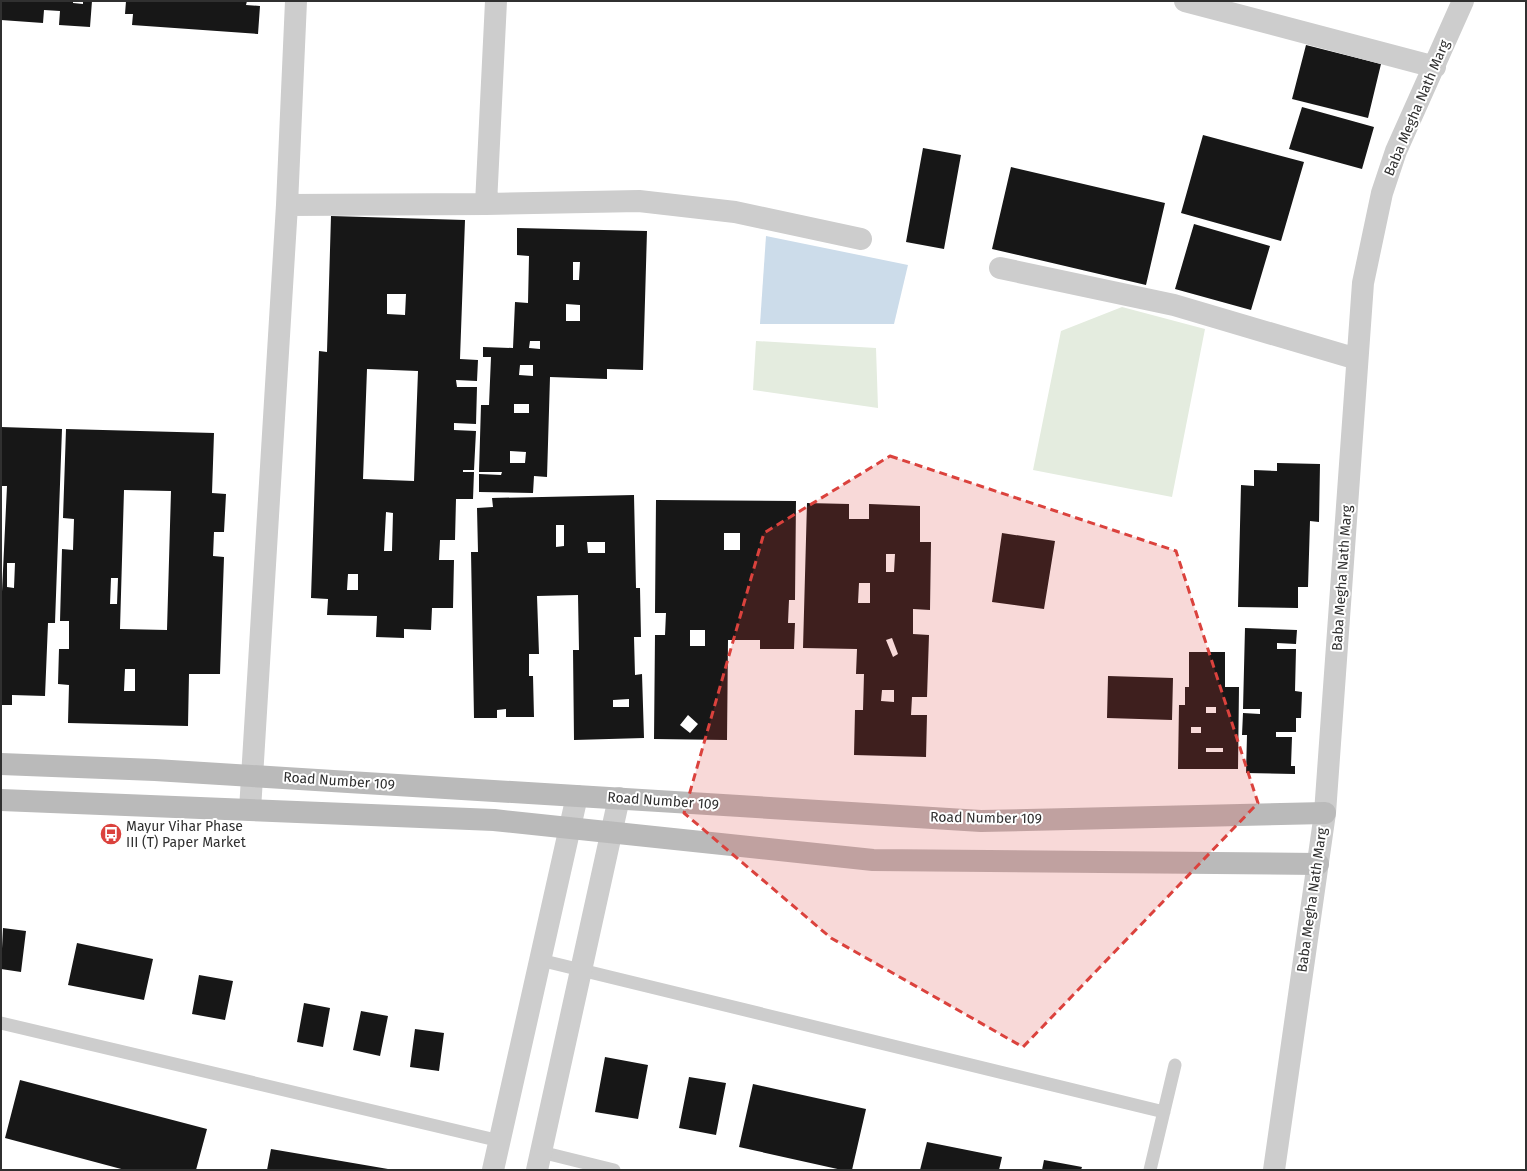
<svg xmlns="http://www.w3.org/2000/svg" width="1527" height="1171" font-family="'Fira Sans',sans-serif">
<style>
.green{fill:#e4ecdf}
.water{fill:#ccdcea}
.building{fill:#171717;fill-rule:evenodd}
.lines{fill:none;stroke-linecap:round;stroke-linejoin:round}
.lane{stroke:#cdcdcd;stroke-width:13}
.street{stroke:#cdcdcd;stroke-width:22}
.secondary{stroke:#bababa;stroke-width:22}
.marked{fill:#db423d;fill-opacity:0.2;stroke:#db423d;stroke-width:3;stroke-dasharray:8 5;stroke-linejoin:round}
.labels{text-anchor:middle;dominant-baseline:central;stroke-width:4;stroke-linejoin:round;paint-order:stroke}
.street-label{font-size:14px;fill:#303030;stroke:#fff}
.poi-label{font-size:14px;fill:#303030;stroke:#fff;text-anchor:start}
</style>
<rect width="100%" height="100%" fill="#fff"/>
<path class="green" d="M1122 307 1205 329 1172 497 1033 470 1061 331Z
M756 341 876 348 878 408 753 390Z"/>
<path class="water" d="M766 236 908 265 894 324H760Z"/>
<path class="building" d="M1 1H73V3L83 4V1H92L90 27 59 25 60 11 44 10 43 23 1 20Z
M126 1H247L246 5 260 6 258 34 132 25 133 14H125Z
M1306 45 1381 64 1368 118 1292 99Z
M1302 107 1374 127 1362 169 1289 149Z
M1203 135 1304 162 1281 241 1181 213Z
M923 148 961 155 944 249 906 242Z
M1011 167 1165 203 1146 285 992 249Z
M331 216 465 220 460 359 478 360 477 381 456 380 457 387H477L476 424 454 423V430L476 431 474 470H463V472H474L473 499H456L455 540H440L439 560H454L453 608H432L431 630 404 629V638L376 637 377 616 327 615 328 599 311 598 319 351 327 352ZM387 294H406L405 315 387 314ZM367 369 418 371 414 481 363 479ZM386 512 393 513 392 551H384ZM348 574H358V590H347Z
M1194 224 1270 246 1251 310 1175 289Z
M517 228 647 231 643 370 607 369V379L550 377 547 477 534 476 533 493 479 492V474L501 475 502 472H479L481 405H489L491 357H483V347L513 348 515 302 528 303 529 256 517 255ZM573 262H580L579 280H573ZM566 304 580 305V321H566ZM530 341H540V349L529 348ZM520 365H533V376L519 375ZM514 404H529V413H514ZM510 451 526 452 525 463H510Z
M1 427 62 429 55 623H48L45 696 12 695V705H1V613L7 486H1ZM7 563H15L14 588 7 587Z
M66 429 214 433 212 493 226 494 224 532H214L213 556 224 557 220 674H189L188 726 68 723 69 685 58 684 59 649H69V621H60L62 549 73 550 74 519 63 518ZM124 490 171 491 167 630 120 629ZM111 578H118L117 604H110ZM125 669H135V691H124Z
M1277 463 1320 464 1319 522 1310 521 1308 587H1298V608L1238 607 1241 485 1254 486V470L1277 471Z
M634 495 636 588H640L641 637H634L635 675 642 674 644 738 574 740 573 650H579L578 595 537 596 539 654H529V676H533L534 717H506V709L497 710V718H474L471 552H478L477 508 493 507 492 498ZM556 525H564V546L556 547ZM587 542H605V553H588ZM629 699V707H613V700Z
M656 500 796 501 795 600H789L788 623H795L794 649H760V640H728L727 740 654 739 655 635H665L666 613H655ZM724 533H740V550H724ZM690 630H705V646H690ZM688 715 698 724 690 733 680 725Z
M807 503 849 504V519H869V504L920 506V542H931L930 610 913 609V634L929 635 927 697H912L911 715H927L926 757 854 755 855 710H863L864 674H856L857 649 803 648ZM886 554H895L894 572H886ZM859 583H870V603H858ZM892 638 898 654 893 657 886 640ZM882 690H894V702L881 701Z
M1002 533 1055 541 1044 609 992 602Z
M1245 628 1297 630 1296 644 1277 643V649H1296L1295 691 1302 692 1301 718H1296V732H1276V737H1292L1291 766H1295V774L1246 773 1247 735H1242L1243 713 1260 714V709H1243Z
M1189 652H1225V687H1239L1238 769H1178L1179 705H1185V687H1189ZM1206 707H1216V713H1206ZM1191 727H1201V733H1191ZM1206 748H1223V752H1206Z
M1108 676 1173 678 1172 720 1107 718Z
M3 928 26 931 21 972 1 969Z
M77 943 153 959 144 1000 68 985Z
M199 975 233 981 225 1020 192 1014Z
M304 1003 330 1008 323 1047 297 1042Z
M361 1011 388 1016 380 1056 353 1050Z
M415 1029 444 1033 439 1071 410 1067Z
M605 1057 648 1065 638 1119 595 1112Z
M689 1077 726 1083 716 1135 679 1128Z
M20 1080 207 1129 196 1170H125L5 1138Z
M753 1084 866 1109 852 1170H842L739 1147Z
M927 1142 1002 1157 999 1170H920Z
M271 1149 388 1169V1170H267Z
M1044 1160 1082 1167 1081 1170H1042Z"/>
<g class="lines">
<path class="lane" d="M540 960 1164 1112
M1 1023 500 1141
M541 1152 614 1170
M1150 1170 1175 1065"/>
<path class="street" d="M1185 1 1435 67
M486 204 496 1
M287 205 486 204 639 201 735 212 861 239
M1000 268 1174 305 1357 359
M250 810 287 205 296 1
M493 1170 577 796
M537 1170 619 798
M1274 1170 1325 813 1363 283 1382 193 1396 151 1463 1"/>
<path class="secondary" d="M1 764 155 770 981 821 1325 813
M1 800 494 820 873 860 1318 864"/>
</g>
<path class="marked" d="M890 456 1176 551 1258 803 1023 1047 831 938 684 813 764 533Z"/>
<defs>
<g id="bus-disc" transform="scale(1.15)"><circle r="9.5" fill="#db423d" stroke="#fff"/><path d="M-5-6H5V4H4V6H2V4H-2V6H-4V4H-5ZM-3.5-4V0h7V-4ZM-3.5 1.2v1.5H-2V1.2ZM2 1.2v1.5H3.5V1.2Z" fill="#fff"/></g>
</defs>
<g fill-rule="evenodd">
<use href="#bus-disc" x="111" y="834"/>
</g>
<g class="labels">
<g class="street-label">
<text transform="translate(1417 108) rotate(-67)">Baba Megha Nath Marg</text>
<text transform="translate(1342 578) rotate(-86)">Baba Megha Nath Marg</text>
<text transform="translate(339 781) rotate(4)">Road Number 109</text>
<text transform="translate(663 801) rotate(4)">Road Number 109</text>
<text transform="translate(986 818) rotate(1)">Road Number 109</text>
<text transform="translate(1312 900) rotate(-82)">Baba Megha Nath Marg</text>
</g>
<g class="poi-label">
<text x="126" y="826">Mayur Vihar Phase<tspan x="126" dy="16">III (T) Paper Market</tspan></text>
</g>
</g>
<rect width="1527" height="1171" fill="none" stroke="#303030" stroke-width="4"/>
</svg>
